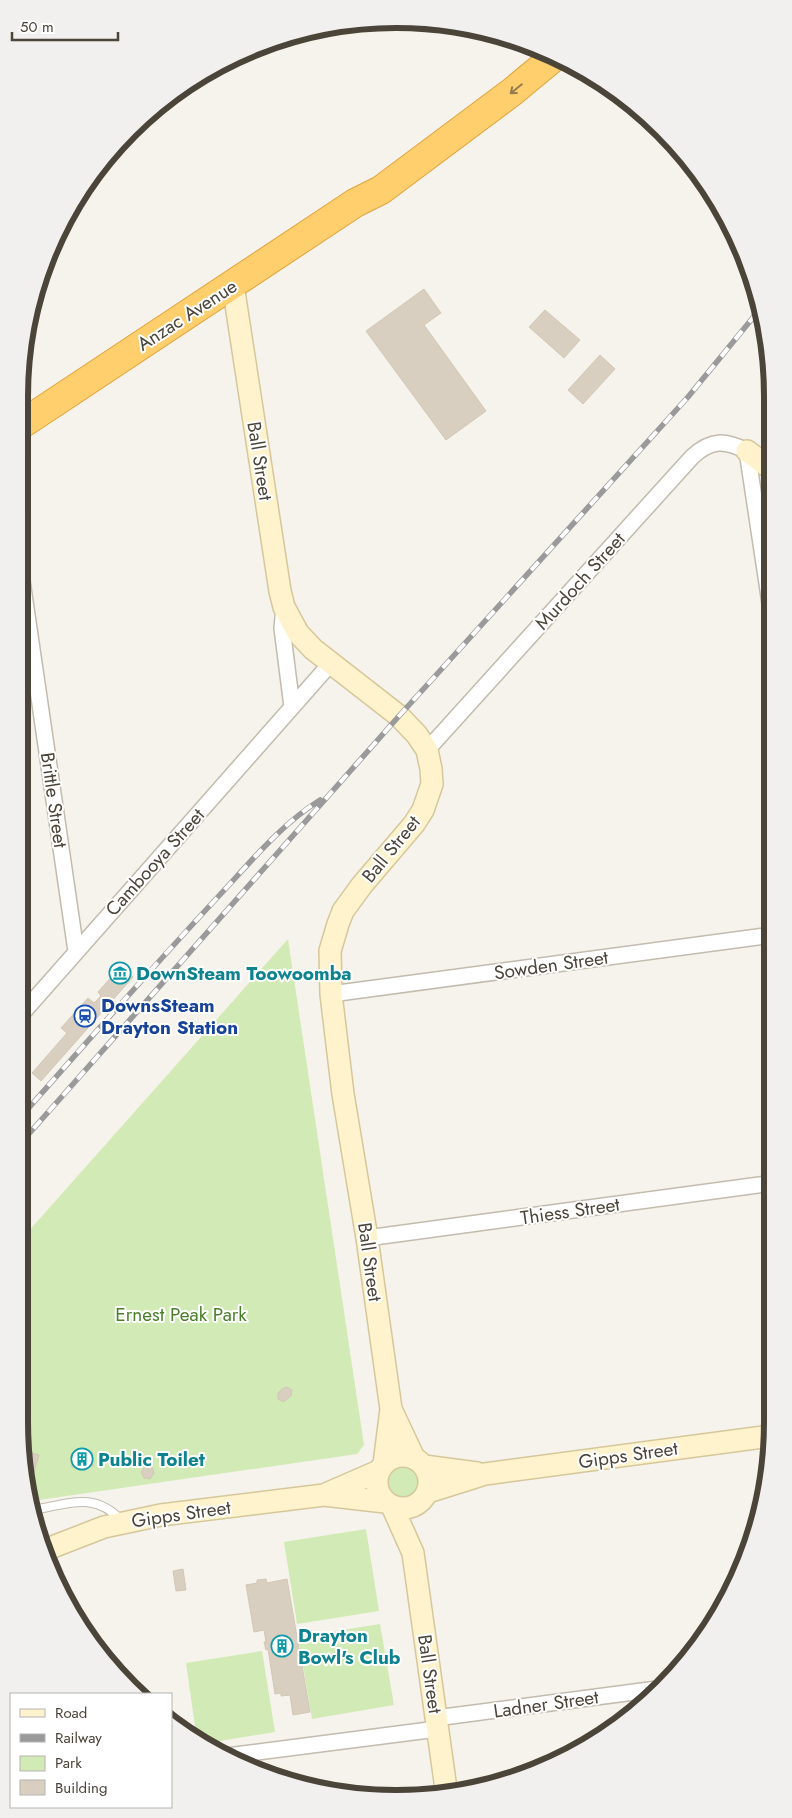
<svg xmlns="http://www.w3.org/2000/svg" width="792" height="1818" font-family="Jost,sans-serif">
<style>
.green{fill:#d2eab5}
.building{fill:#d8cfc1;stroke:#d3c7b4}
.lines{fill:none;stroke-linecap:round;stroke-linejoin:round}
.lane-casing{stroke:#c2bbae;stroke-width:10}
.street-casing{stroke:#c2bbae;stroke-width:18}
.secondary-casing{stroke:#d6c79b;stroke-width:24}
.highway-casing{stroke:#e0a43c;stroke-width:30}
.lane{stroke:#fff;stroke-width:8}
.street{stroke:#fff;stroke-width:15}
.secondary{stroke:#fff3cd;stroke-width:21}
.highway{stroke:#ffcf6e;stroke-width:28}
.rail-casing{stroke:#9a9a9a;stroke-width:5.5}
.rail{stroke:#fff;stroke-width:4;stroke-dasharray:11;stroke-linecap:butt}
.oneway{stroke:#937c4e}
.labels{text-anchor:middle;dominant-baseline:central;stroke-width:4;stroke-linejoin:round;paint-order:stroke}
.street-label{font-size:19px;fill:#4b4439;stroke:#fff}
.culture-label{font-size:19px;font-weight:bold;fill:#0d838f;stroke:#fff;text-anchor:start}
.transit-label{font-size:19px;font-weight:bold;fill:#164399;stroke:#fff;text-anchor:start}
.park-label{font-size:19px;fill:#4a7f2a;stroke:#fff}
.rim{fill:none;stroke:#4b4439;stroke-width:6}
</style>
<rect width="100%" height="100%" fill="#f6f3ec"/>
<path class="green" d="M288 939 364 1445 357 1454 32 1501 19 1422V1242Z
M388 1482a15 15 0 1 1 30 0a15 15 0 1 1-30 0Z
M366 1529 379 1611 297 1624 284 1542Z
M380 1624 394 1705 312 1719 298 1637Z
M262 1651 275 1732 202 1744 197 1740 186 1663Z"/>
<path class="building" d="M424 289 441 313 424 325 486 411 446 440 366 331Z
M545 310 580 340 564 358 529 327Z
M600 355 615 369 583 404 568 390Z
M121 966 133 977 41 1081 32 1073 67 1033 61 1028 88 998 94 1003 101 996 98 992Z
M287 1387 292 1390 291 1396 283 1402 278 1399V1393L282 1389Z
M24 1451 39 1455 34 1472 27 1470Z
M92 1452 93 1466 72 1467 71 1454Z
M145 1466 152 1467 154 1473 150 1479 144 1478 141 1472Z
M183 1569 186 1590 176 1591 173 1571Z
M266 1579 267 1583 287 1579 310 1712 293 1715 290 1695 281 1696V1693L275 1694 268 1649 266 1650 264 1642H266L264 1630 254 1632 246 1585 257 1583V1580Z"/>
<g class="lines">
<g class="lane-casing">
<path id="lane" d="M33 1510C69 1504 94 1491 122 1521"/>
</g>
<g class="street-casing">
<path id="street" d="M19 560 76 951
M284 607 282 628 292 707
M427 750 692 457C711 439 725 440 747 451L771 610
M331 994 772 935
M19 1017 331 663
M367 1238 773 1183
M436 1718 657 1689
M227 1756 437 1729"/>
</g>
<g class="secondary-casing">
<path id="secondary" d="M233 285 280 591 284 607 298 633 313 649 399 716 417 735 427 750 431 769 432 784 423 810 414 824 362 885 343 911 338 924 330 951 331 994 343 1094 367 1238 391 1409 384 1464
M747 451 770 468
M391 1409 414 1458
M377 1482a26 26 0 1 1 52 0a26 26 0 1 1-52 0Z
M424 1466 477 1473
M428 1492 485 1474 771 1436
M326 1494 379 1471
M392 1506 413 1553 447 1796
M43 1553 55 1546 104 1527 161 1515 324 1495 385 1502"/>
</g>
<g class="highway-casing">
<path id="highway" d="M19 426 355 203 381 190 512 92 553 58"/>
</g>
<use href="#lane" class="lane"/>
<use href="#street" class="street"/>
<use href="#secondary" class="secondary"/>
<use href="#highway" class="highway"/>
<g class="rail-casing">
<path id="rail" d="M19 1119C84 1045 149 971 216 899 249 864 280 825 320 800
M19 1145 399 716 688 397 760 309"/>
</g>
<use href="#rail" class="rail"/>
</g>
<defs><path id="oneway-shaft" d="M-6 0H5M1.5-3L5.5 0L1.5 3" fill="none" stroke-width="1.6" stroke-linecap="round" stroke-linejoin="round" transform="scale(1.25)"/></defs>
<use class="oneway" href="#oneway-shaft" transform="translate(516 89) rotate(141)"/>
<defs>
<g id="museum-ring" transform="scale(1.125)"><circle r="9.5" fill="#fff" stroke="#0f9aa8" stroke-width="1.5"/><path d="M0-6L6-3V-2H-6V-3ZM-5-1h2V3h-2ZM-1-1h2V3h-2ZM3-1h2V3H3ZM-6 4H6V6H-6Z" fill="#0f9aa8"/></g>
<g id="station-ring" transform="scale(1.125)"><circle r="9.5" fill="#fff" stroke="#1a4fb4" stroke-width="1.5"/><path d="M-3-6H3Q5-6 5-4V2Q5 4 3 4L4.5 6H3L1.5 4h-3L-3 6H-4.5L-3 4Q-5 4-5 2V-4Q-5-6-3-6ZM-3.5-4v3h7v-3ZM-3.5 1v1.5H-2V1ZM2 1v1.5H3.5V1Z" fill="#1a4fb4"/></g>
<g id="building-ring" transform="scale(1.125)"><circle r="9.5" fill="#fff" stroke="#0f9aa8" stroke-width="1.5"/><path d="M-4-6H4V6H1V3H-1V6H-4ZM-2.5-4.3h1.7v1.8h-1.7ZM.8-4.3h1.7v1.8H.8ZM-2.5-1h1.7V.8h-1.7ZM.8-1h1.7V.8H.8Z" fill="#0f9aa8"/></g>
</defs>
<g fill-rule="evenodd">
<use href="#museum-ring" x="120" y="973"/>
<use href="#station-ring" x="85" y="1016"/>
<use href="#building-ring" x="82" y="1459"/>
<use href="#building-ring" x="282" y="1646"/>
</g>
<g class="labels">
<g class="street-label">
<text transform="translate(187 315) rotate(-33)">Anzac Avenue</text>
<text transform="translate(260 461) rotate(81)">Ball Street</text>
<text transform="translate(580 581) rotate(-48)">Murdoch Street</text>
<text transform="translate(54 800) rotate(82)">Brittle Street</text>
<text transform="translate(391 849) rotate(-51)">Ball Street</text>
<text transform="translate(155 862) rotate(-48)">Cambooya Street</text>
<text transform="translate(551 965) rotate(-8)">Sowden Street</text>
<text transform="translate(570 1211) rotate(-8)">Thiess Street</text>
<text transform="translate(370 1262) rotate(82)">Ball Street</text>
<text transform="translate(628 1455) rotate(-8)">Gipps Street</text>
<text transform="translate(181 1514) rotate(-8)">Gipps Street</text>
<text transform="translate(430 1674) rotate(82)">Ball Street</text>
<text transform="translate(546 1704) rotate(-8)">Ladner Street</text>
</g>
<g class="culture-label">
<text x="136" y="973">DownSteam Toowoomba</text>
<text x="98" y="1459">Public Toilet</text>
<text x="298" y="1635">Drayton<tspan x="298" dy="22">Bowl's Club</tspan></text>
</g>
<g class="transit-label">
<text x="101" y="1005">DownsSteam<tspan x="101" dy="22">Drayton Station</tspan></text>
</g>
<g class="park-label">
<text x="181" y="1314">Ernest Peak Park</text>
</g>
</g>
<path d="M0 0H792V1818H0ZM396 28H396A368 368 0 0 1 764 396V1422A368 368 0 0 1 396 1790H396A368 368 0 0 1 28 1422V396A368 368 0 0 1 396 28Z" fill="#f1f0ef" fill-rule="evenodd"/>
<path class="rim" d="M396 28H396A368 368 0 0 1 764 396V1422A368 368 0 0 1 396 1790H396A368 368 0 0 1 28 1422V396A368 368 0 0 1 396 28Z"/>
<rect x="10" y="1693" width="162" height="115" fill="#ffffff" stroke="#b7b4b0"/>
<rect x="20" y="1709" width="25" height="8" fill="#fff3cd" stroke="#b7b4b0"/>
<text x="55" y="1718" font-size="15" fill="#4b4439">Road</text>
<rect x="20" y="1734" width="25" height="8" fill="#9a9a9a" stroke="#b7b4b0"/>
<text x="55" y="1743" font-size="15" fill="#4b4439">Railway</text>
<rect x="20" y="1756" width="25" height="15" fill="#d2eab5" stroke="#b7b4b0"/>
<text x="55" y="1768" font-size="15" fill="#4b4439">Park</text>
<rect x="20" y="1780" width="25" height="15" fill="#d8cfc1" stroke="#b7b4b0"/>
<text x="55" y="1793" font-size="15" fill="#4b4439">Building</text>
<path d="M12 32v8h106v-8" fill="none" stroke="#4b4439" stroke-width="2.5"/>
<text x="20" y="32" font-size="15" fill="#4b4439" stroke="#ffffff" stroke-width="4" paint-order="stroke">50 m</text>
</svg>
